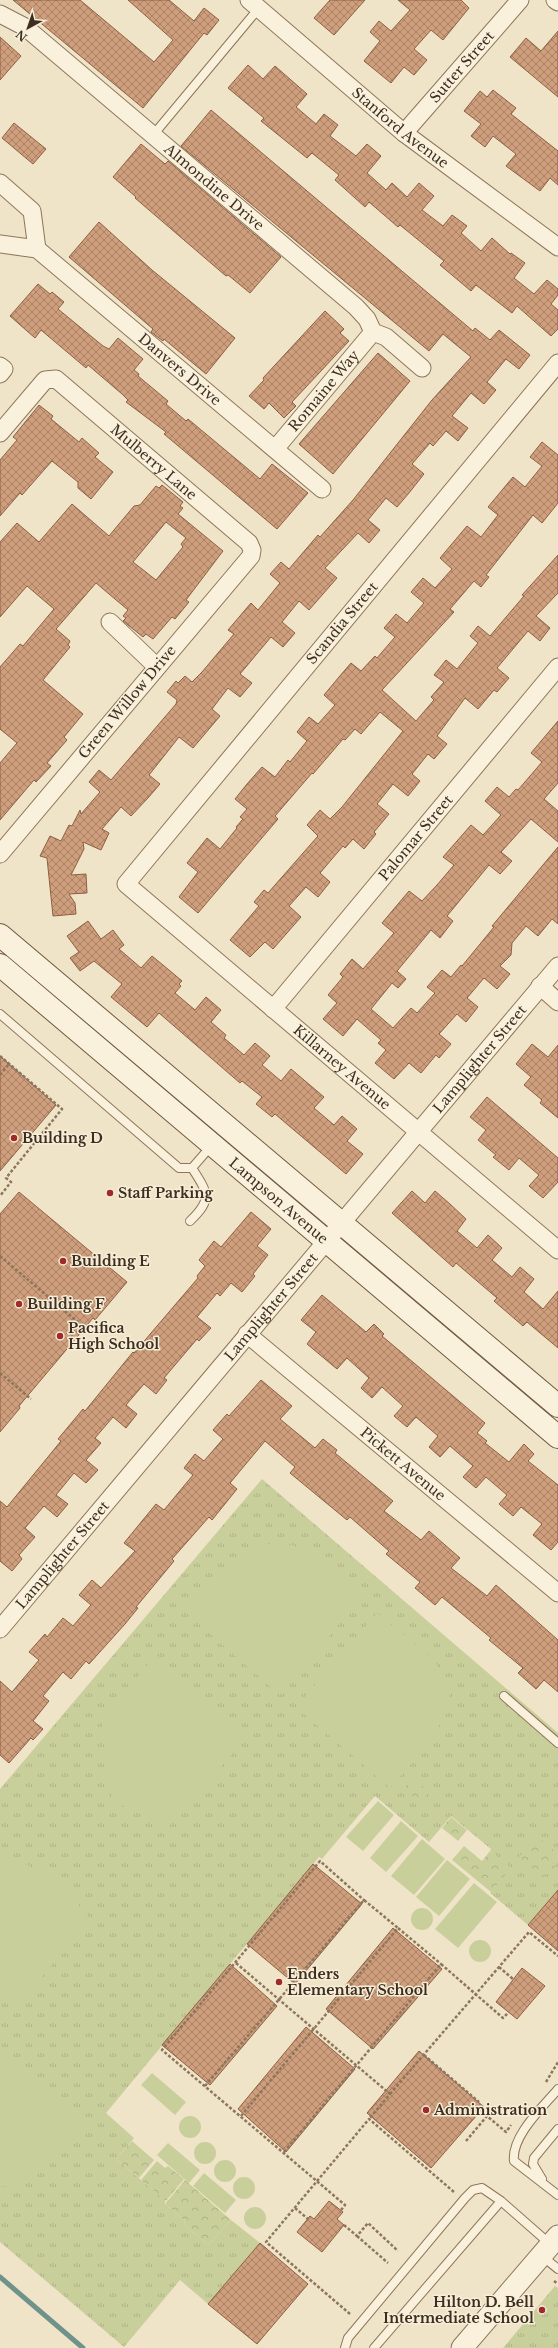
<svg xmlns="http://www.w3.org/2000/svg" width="558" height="2348" font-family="'Libre Baskerville',serif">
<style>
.grass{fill:url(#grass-tufts)}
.park{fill:url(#park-crowns)}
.garden{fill:#c9cf9b}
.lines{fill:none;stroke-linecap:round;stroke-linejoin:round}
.stream{stroke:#6f938a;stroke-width:5}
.building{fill:url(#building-cross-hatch);stroke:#8d5f41;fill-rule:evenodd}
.service-casing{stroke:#8d765c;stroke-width:10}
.minor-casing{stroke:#8d765c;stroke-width:19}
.tertiary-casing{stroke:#8d765c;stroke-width:23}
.secondary-casing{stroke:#6f573f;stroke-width:24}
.path{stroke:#8d765c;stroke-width:2.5;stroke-dasharray:3 2;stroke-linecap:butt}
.service{stroke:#faf1dc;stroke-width:8}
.minor{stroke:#faf1dc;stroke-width:17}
.tertiary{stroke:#faf1dc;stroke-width:21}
.secondary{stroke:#faf1dc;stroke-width:22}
.poi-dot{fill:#9e2a2b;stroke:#f7eed8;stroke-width:1.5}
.labels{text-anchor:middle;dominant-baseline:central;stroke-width:3;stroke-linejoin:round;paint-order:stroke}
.street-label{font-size:14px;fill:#3d2e20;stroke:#f7eed8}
.poi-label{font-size:14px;font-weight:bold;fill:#3d2e20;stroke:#f7eed8;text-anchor:start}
</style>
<defs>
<pattern id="grass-tufts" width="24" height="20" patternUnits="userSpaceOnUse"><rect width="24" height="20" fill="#c9cf9b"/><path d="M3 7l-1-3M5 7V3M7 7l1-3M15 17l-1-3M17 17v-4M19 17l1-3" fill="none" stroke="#aeb285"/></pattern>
<pattern id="park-crowns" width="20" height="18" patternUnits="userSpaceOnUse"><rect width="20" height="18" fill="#c9cf9b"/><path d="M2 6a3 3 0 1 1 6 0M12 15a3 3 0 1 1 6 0" fill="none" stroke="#aeb285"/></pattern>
<pattern id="building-cross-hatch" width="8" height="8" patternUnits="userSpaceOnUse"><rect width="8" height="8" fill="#cf9f7d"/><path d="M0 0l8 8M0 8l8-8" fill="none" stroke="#a98266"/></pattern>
</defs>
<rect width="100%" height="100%" fill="#f0e4c8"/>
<path class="grass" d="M262 1479 558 1733V1890L528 1925 490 1893 510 1868 490 1851 491 1849 451 1816 429 1842 375 1796 322 1859 319 1857 106 2113 134 2138 116 2159 165 2200V2204L185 2221 184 2224 208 2245 231 2220 260 2243 208 2304 180 2280 124 2347 0 2242V1789Z
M555 2286 558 2288V2348H503Z"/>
<path class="park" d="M413 1778 429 1792 420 1803 404 1788Z
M451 1817 467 1830 458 1841 442 1828Z
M537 1836 558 1854V1862L544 1878 519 1857Z
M464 1846 482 1861 490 1851 511 1868 491 1892 452 1860Z
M132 2141 154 2160 139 2178 116 2159Z
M157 2161 165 2168 168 2166 184 2179 166 2201 141 2180Z
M185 2180 231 2220 208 2245 184 2224 185 2221 165 2204Z"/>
<path class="garden" d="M266 1544 292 1545 317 1556 362 1597 280 1695 185 1612 213 1577 240 1557Z
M377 1613 434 1660 451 1690 441 1723 418 1756 390 1788 296 1707Z
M156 1654 246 1738 169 1826 112 1801 105 1760 102 1722Z
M378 1801 394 1815 363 1851 346 1837Z
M401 1821 418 1836 386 1872 370 1858Z
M422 1839 445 1859 414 1895 391 1876Z
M12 1857 61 1883 90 1919 20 2003 0 1985V1863Z
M447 1860 470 1879 439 1916 416 1897Z
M474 1883 497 1902 458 1948 435 1929Z
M411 1919a11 11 0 1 1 22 0a11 11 0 1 1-22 0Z
M469 1951a11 11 0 1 1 22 0a11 11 0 1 1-22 0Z
M0 2046 89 2126 51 2161 15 2187 0 2186Z
M152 2073 186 2102 175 2115 141 2085Z
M179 2127a11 11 0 1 1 22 0a11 11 0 1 1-22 0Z
M194 2153a11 11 0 1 1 22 0a11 11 0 1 1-22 0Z
M168 2143 200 2170 189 2183 157 2155Z
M214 2171a11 11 0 1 1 22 0a11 11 0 1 1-22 0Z
M204 2173 236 2200 225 2213 193 2186Z
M233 2188a11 11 0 1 1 22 0a11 11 0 1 1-22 0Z
M244 2218a11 11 0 1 1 22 0a11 11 0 1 1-22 0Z"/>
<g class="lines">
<path class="stream" d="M0 2277 83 2348"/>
</g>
<path class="building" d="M13 0H80L154 62 173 40 128 0H169L194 21 204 8 219 20 207 35 204 33 143 108Z
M330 0H365L334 35 314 18Z
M398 0H461L469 8 443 40 431 30 414 49 427 60 414 75 404 67 391 83 364 61 380 41 370 32 379 21 391 31 410 10Z
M558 31V97L510 57 526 38 541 51Z
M0 37 21 56 0 80Z
M248 65 263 79 275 66 307 94 296 107 316 124 324 114 338 125 330 136 356 156 367 144 381 156 367 173 386 190 392 183 407 197 419 183 434 196 422 210 443 226 452 215 467 226 461 233 481 251 492 238 510 254 511 253 525 263 514 278 534 294 547 280 558 289V295L551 304 558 310V329L551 336 517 306 512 313 476 285 471 291 440 265 444 261 400 225 398 227 369 202 365 207 335 180 339 175 312 153 307 158 261 121 264 118 228 88Z
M493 90 516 108 511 114 558 151V185L550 178 540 191 506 166 516 154 493 136 485 147 471 136 481 124 464 111 480 91 487 97Z
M211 110 473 331 475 328 490 340 499 330 530 355 519 369 506 359 487 382 496 390 484 404 471 393 452 416 468 428 458 441 446 431 433 446 430 443 412 464 424 474 409 493 397 507 386 498 368 520 380 530 369 543 358 533 325 568 337 578 309 610 299 601 282 622 295 633 283 647 271 637 240 674 252 683 240 697 228 688 212 709 220 716 193 748 179 737 149 775 160 784 148 798 131 816 121 807 102 829 109 833 101 850 83 842 84 849 71 875 86 874 87 893 69 894 75 903 76 914 53 916 47 858 40 856 50 836 61 841 69 825 72 826 80 810 81 814 100 792 89 782 99 770 111 780 176 704 177 700 167 692 176 681 178 683 185 676 192 682 202 672 234 634 228 630 251 603 258 610 280 583 270 574 281 562 289 569 318 535 320 537 353 500 432 400 471 357 443 334 429 351 181 146Z
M14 123 46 149 33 164 2 138Z
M141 144 165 164 168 161 281 257 250 293 228 275 226 276 135 198 136 197 113 177Z
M99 222 152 270 235 338 206 374 164 339 163 341 151 332 153 329 69 257Z
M38 284 50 294 52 292 64 302 58 309 103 346 109 349 118 338 143 359 134 370 139 374 138 376 168 401 166 404 186 421 188 419 260 479 272 464 308 493 277 529 164 434 166 432 126 402 128 400 122 394 88 365 86 368 41 330 35 338 10 316Z
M325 311 344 329 340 333 349 341 292 402 296 406 284 418 269 403 264 409 249 396 264 380 263 378Z
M378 353 410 381 333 474 299 444Z
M39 405 53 416 51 419 79 442 82 438 99 453 95 457 113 472 91 499 78 488V482L52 461 22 495 20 493 0 516V460L17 440 13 437Z
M542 442 558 455V503L542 523 533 515 486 575 489 577 481 587 474 581 450 609 454 612 382 690 416 721 434 700 431 697 444 682 434 675 446 660 457 669 478 643 470 636 478 626 490 636 524 596 522 595 558 555V593L536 616 550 628 540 641 528 631 497 668 509 678 497 692 494 690 478 709 465 698 437 736 447 744 434 759 428 754 412 774 420 781 408 796 393 784 377 804 389 814 374 832 376 834 364 849 353 839 345 848 343 846 320 873 330 882 318 897 306 887 289 906 301 917 273 949 265 942 250 957 230 940 259 906 254 902 264 890 268 893 318 836 307 825 320 810 330 819 342 807 403 731 380 712 361 734 355 729 345 740 343 739 313 774 312 773 275 816 278 819 198 913 179 897 198 872 187 863 207 838 220 849 237 828 236 827 243 819 240 817 247 809 235 799 247 784 262 767 275 777 288 760 290 762 307 741 297 732 309 717 318 724 335 705 324 695 339 677 351 663 361 671 375 656 377 658 395 637 384 628 396 614 407 623 424 603 411 592 423 578 435 588 452 569 440 558 467 526 481 537 498 515 488 507 513 477 525 487 542 466 530 457Z
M162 485 183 502 180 506 183 508 178 514 223 551 186 600 189 602 175 619 172 617 153 639 146 634 143 637 123 621 126 618 123 616 128 610 96 583 56 629 70 641 68 645 70 647 43 680 83 714 64 737 67 740 47 763 51 766 36 782 34 780 0 820V763L17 743 0 729V667L20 644 23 646 54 609 27 586 0 617V542L17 523 39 542 72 504 109 536 134 506 140 505 156 486 159 488ZM166 522 186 538 181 544 183 547 156 580 133 562Z
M558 721V783L544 799 558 811V842L531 819 501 852 512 861 500 874 489 865 447 916 453 921 440 938 431 930 397 971 406 979 398 988 392 983 371 1009 393 1028 411 1008 417 1013 435 993 427 987 442 970 451 977 461 965 462 966 494 927 492 926 558 847V924L552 919 538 936 526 926 512 943 511 955 500 966 510 974 497 989 484 978 467 998 478 1007 466 1022 457 1014 439 1034 451 1044 439 1058 436 1055 421 1073 409 1063 394 1079 375 1063 386 1050 378 1043 381 1040 357 1019 343 1036 323 1019 337 1003 328 995 343 977 340 974 352 959 363 969 394 933 382 923 409 891 422 901 437 885 454 865 443 857 471 825 483 835 501 815 485 801 497 787 509 797 516 789 518 790 542 762 531 753Z
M88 921 101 939 113 930 124 945 119 949 141 968 152 956 169 970 182 981 179 984 181 986 175 993 195 1010 206 997 221 1010 211 1022 226 1035 224 1038 244 1055 255 1043 270 1056 262 1065 281 1081 291 1069 324 1097 314 1108 334 1125 342 1116 357 1129 347 1141 363 1154 346 1174 275 1114 272 1117 256 1104 262 1097 242 1081 240 1083 159 1013 147 1027 111 997 122 984 94 961 80 971 70 958 79 952 67 936Z
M532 1044 548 1057 558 1045V1118L540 1103 542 1100 524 1085 531 1077 516 1064Z
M0 1056 56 1105 0 1171Z
M487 1097 558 1158V1182L543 1198 529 1186 539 1175 519 1158 509 1170 493 1157 496 1155 478 1140 486 1130 470 1117Z
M412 1191 425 1203 435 1191 450 1204 466 1219 457 1231 477 1248 488 1235 502 1248 492 1260 512 1277 520 1267 534 1279 524 1292 543 1309 558 1291V1348L527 1322 523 1326 494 1301 497 1298 456 1263 453 1267 392 1213Z
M19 1192 127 1282 95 1320 93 1318 19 1406 20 1408 0 1432V1214Z
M251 1212 271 1229 257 1246 268 1255 253 1274 255 1276 242 1292 231 1283 220 1296 217 1293 197 1317 211 1328 199 1341 197 1339 164 1378 167 1380 156 1394 144 1384 126 1405 137 1414 126 1428 113 1417 95 1438 101 1443 86 1460 98 1470 86 1483 74 1473 56 1495 68 1504 57 1517 44 1506 25 1528 35 1537 19 1555 22 1559 12 1571 0 1561V1501L7 1507 61 1441 58 1439 83 1409 85 1411 133 1352 134 1353 198 1278 197 1276 205 1266 199 1260 214 1241 221 1247Z
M322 1295 366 1332 374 1324 384 1334 382 1336 485 1423 477 1433 487 1441 485 1443 509 1462 524 1444 534 1454 528 1461 558 1485V1542L551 1550 533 1535 542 1524 521 1507 513 1516 499 1504 507 1495 486 1477 476 1488 463 1477 473 1466 450 1446 440 1457 429 1447 438 1436 416 1417 407 1427 394 1416 403 1406 382 1387 372 1398 361 1388 369 1378 347 1358 337 1369 307 1344 316 1332 301 1320Z
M261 1380 292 1406 280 1419 315 1448 323 1439 337 1450 335 1453 393 1501 384 1511 421 1540 429 1531 460 1558 451 1568 487 1596 496 1585 558 1640V1692L544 1680 536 1689 518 1673 523 1668 489 1640 491 1638 442 1597 435 1605 415 1588 420 1582 386 1554 389 1551 350 1517 347 1520 290 1473 295 1467 265 1441 230 1483 237 1489 212 1520 209 1517 172 1559 174 1561 136 1607 138 1608 125 1624 89 1664 86 1661 71 1679 63 1672 43 1696 49 1701 33 1721 43 1729 33 1740 31 1738 9 1763 0 1755V1681L12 1692 39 1660 29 1652 45 1634 47 1637 63 1618 73 1626 91 1605 79 1595 92 1580 101 1588 135 1551 124 1543 156 1504 164 1510 193 1475 184 1468 195 1454 204 1461 223 1439 213 1430 227 1414 229 1416Z
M313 1864 362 1904 295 1984 247 1944Z
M558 1890V1951L528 1925Z
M393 1928 442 1969 373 2049 326 2009Z
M230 1964 277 2006 210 2085 162 2045Z
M522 1968 545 1986 517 2019 496 2002Z
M306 2027 355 2069 286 2152 238 2109Z
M419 2051 484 2107 431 2168 367 2113Z
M329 2201 343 2212 337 2219 344 2225 322 2252 297 2232 310 2216 314 2219Z
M260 2243 308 2284 257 2344 208 2304Z"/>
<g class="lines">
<g class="service-casing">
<path id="service" d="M154 134 259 8
M0 1014 179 1168H192L212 1145
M190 1221C213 1199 208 1193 192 1168
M504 1696 558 1743
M558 2089C543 2107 511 2136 514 2161L558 2195
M542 2179 533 2164 534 2158 558 2129
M542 2256 558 2269
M345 2348 348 2338 465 2198 473 2190 482 2188 501 2201
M374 2348 501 2201 550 2244"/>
</g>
<g class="minor-casing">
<g id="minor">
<path id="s1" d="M249 0 404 133 558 247"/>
<path d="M555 0 558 2"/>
<path id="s2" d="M0 14 25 27 356 307 367 319 373 332 386 337 422 368"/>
<path id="s3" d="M404 133 520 0"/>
<path d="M0 183 32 211 37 249"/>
<path id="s4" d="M0 244 37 249 322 489"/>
<path id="s5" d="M558 363 126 884 558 1250"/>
<path d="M0 366 4 369 0 374"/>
<path id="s6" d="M0 433 45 380 56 379 249 543 252 550 251 556 0 854"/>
<path id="s7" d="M275 449 373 332"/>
<path d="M110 622 157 667"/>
<path d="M540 986 558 1002"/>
<path id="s8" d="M273 1009 558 667"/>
<path id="s9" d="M247 1334 558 1593"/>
<path id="s10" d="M0 1629 558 966"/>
</g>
</g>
<g class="tertiary-casing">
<path id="tertiary" d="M462 2348 558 2236"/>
</g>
<g class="secondary-casing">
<g id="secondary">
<path d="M0 935 558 1406"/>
<path id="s11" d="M0 965 558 1437"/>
</g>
</g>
<path class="path" d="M0 1056 62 1109 6 1178 11 1182 0 1196
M0 1075 9 1064
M0 1256 85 1328
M0 1373 31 1399
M236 1963 390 2094 369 2119
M499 1967 513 1979
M424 2055 479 2102
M546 2082 558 2062
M205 2086 364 1900 398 1928
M390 2094 529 1932 558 1956
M241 2116 398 1928 441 1964
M466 2141 487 2116 506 2132 511 2125
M284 2152 441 1964 503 2018 509 2012
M295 2208 308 2219
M341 2210 345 2205 162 2050 320 1861 365 1901
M344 2225 357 2236 368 2223 398 2251
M357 2236 388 2263
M554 2281 558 2284
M350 2314 266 2242 369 2119 454 2192"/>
<use href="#service" class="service"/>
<use href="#minor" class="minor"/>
<use href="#tertiary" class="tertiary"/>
<use href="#secondary" class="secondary"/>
</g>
<g class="poi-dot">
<circle cx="14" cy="1138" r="4"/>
<circle cx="110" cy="1193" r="4"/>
<circle cx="63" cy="1261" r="4"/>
<circle cx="19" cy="1304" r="4"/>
<circle cx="60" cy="1336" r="4"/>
<circle cx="279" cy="1982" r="4"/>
<circle cx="426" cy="2110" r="4"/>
<circle cx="542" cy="2310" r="4"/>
</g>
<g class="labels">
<g class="street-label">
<text stroke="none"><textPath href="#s3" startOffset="88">Sutter Street</textPath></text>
<text stroke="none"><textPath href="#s1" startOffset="198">Stanford Avenue</textPath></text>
<text stroke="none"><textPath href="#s2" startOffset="276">Almondine Drive</textPath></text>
<text stroke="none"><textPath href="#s4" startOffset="224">Danvers Drive</textPath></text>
<text stroke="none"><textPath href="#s7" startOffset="76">Romaine Way</textPath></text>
<text stroke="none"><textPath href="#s6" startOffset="209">Mulberry Lane</textPath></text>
<text transform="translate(342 623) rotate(-50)">Scandia Street</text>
<text transform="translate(127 702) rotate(-50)">Green Willow Drive</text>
<text stroke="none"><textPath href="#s8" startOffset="223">Palomar Street</textPath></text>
<text stroke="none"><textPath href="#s10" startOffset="745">Lamplighter Street</textPath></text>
<text stroke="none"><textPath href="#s5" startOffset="960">Killarney Avenue</textPath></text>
<text stroke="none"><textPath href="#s11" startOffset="365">Lampson Avenue</textPath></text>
<text stroke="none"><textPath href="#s10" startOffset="421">Lamplighter Street</textPath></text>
<text stroke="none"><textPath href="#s9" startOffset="203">Pickett Avenue</textPath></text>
<text stroke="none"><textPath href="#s10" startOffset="97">Lamplighter Street</textPath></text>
</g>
<g class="poi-label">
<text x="22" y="1138">Building D</text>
<text x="118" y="1193">Staff Parking</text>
<text x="71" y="1261">Building E</text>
<text x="27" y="1304">Building F</text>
<text x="68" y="1328">Pacifica<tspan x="68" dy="16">High School</tspan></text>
<text x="287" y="1974">Enders<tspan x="287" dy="16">Elementary School</tspan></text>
<text x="434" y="2110">Administration</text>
<text x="534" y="2302" text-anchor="end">Hilton D. Bell<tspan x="534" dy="16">Intermediate School</tspan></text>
</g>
</g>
<g transform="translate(28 28) rotate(220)" stroke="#f7eed8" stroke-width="3" paint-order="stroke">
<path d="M0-3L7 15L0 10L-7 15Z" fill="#3d2e20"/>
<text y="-6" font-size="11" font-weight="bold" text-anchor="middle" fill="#3d2e20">N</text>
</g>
</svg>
